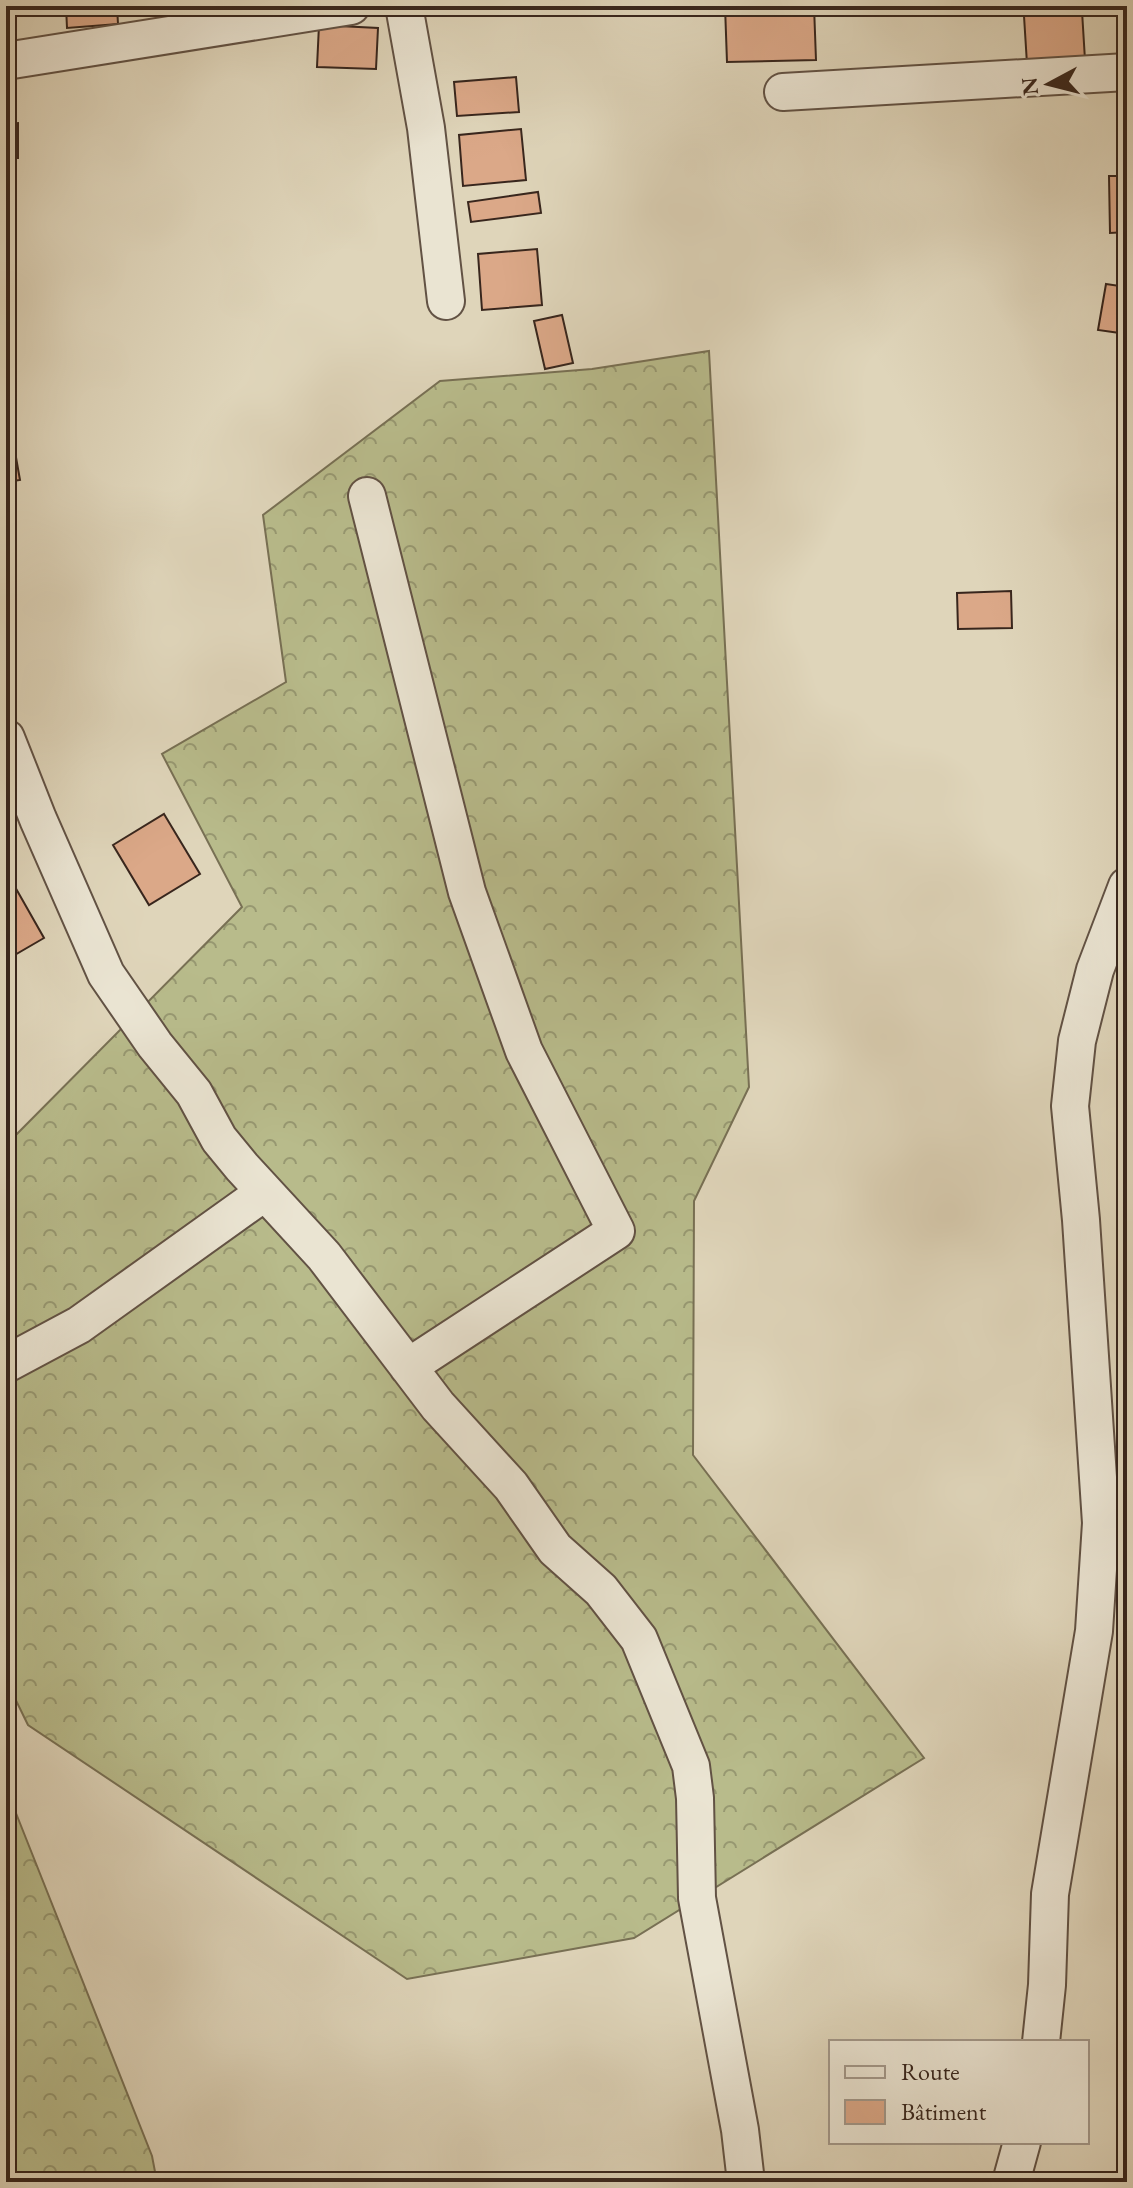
<svg xmlns="http://www.w3.org/2000/svg" width="1133" height="2188" font-family="'EB Garamond',serif">
<style>
.forest{fill:url(#forest-crowns);stroke:#787054;stroke-width:2}
.building{fill:#dba888;stroke:#38261d;stroke-width:2}
.lines{fill:none;stroke-linecap:round;stroke-linejoin:round}
.minor-casing{stroke:#625244;stroke-width:40}
.minor{stroke:#eae4d2;stroke-width:36}
</style>
<defs>
<pattern id="forest-crowns" width="20" height="18" patternUnits="userSpaceOnUse" patternTransform="scale(2)"><rect width="20" height="18" fill="#b8bb8b"/><path d="M2 6a3 3 0 1 1 6 0M12 15a3 3 0 1 1 6 0" fill="none" stroke="#979871"/></pattern>
</defs>
<rect width="100%" height="100%" fill="#dfd5ba"/>
<filter id="stains"><feTurbulence type="fractalNoise" baseFrequency=".0025" numOctaves="4"/><feColorMatrix values="0 0 0 0 .2 0 0 0 0 .09 0 0 0 0 .02 0 0 0 .5 -.17"/></filter>
<radialGradient id="worn" r=".72"><stop offset=".6" stop-color="#630" stop-opacity="0"/><stop offset="1" stop-color="#630" stop-opacity=".3"/></radialGradient>
<path class="forest" d="M709 351 749 1087 694 1201 693 1455 924 1758 634 1938 407 1979 28 1725 6 1680V1145L242 907 162 754 286 682 263 515 440 381 592 369Z
M6 1788 152 2156 157 2182H6Z"/>
<path class="building" d="M66 6H117L118 24 67 28Z
M725 6H814L816 60 727 62Z
M1082 11 1085 60 1027 64 1024 16Z
M319 25 378 28 376 69 317 67Z
M516 77 519 112 457 116 454 82Z
M18 123V158H6V124Z
M1121 123H1127V160H1120Z
M521 129 526 180 463 186 459 135Z
M1109 176H1127V232L1110 233Z
M538 192 541 213 471 222 468 202Z
M537 249 542 305 482 310 478 254Z
M1106 284 1127 287V334L1098 330Z
M562 315 573 363 545 369 534 321Z
M6 401 20 480 6 482Z
M1011 591 1012 628 958 629 957 593Z
M164 814 200 874 149 905 113 845Z
M6 871 44 938 6 960Z"/>
<g class="lines">
<g class="minor-casing">
<path id="minor" d="M404 6 426 128 446 301
M6 61 351 6
M783 92 1127 72
M367 496 467 892 524 1051 616 1231 408 1367
M6 738 38 819 106 974 155 1045 194 1093 219 1139 242 1167 324 1256 438 1406 511 1486 555 1549 601 1590 639 1639 691 1766 695 1798 697 1898 740 2130 746 2182
M6 1364 79 1325 265 1192
M1041 2042 1047 1985 1050 1894 1094 1631 1101 1523 1081 1220 1070 1106 1077 1041 1095 970 1127 886
M1011 2182 1022 2142"/>
</g>
<use href="#minor" class="minor"/>
</g>
<rect width="1133" height="2188" fill="none" stroke="#dfd5ba" stroke-width="32"/>
<rect x="8" y="8" width="1117" height="2172" fill="none" stroke="#38261d" stroke-width="4"/>
<rect x="16" y="16" width="1101" height="2156" fill="none" stroke="#38261d" stroke-width="2"/>
<rect x="829" y="2040" width="260" height="104" fill="#eae4d2" stroke="#a3988a" stroke-width="2"/>
<rect x="845" y="2066" width="40" height="12" fill="#eae4d2" stroke="#a3988a" stroke-width="2"/>
<text x="901" y="2080" font-size="24" fill="#38261d">Route</text>
<rect x="845" y="2100" width="40" height="24" fill="#dba888" stroke="#a3988a" stroke-width="2"/>
<text x="901" y="2120" font-size="24" fill="#38261d">Bâtiment</text>
<g transform="translate(1049 84) rotate(263)" stroke="#eae4d2" stroke-width="6" paint-order="stroke">
<path d="M0-6L14 30L0 20L-14 30Z" fill="#38261d"/>
<text y="-12" font-size="22" font-weight="bold" text-anchor="middle" fill="#38261d">N</text>
</g>
<rect width="100%" height="100%" filter="url(#stains)"/>
<rect width="100%" height="100%" fill="url(#worn)"/>
</svg>
